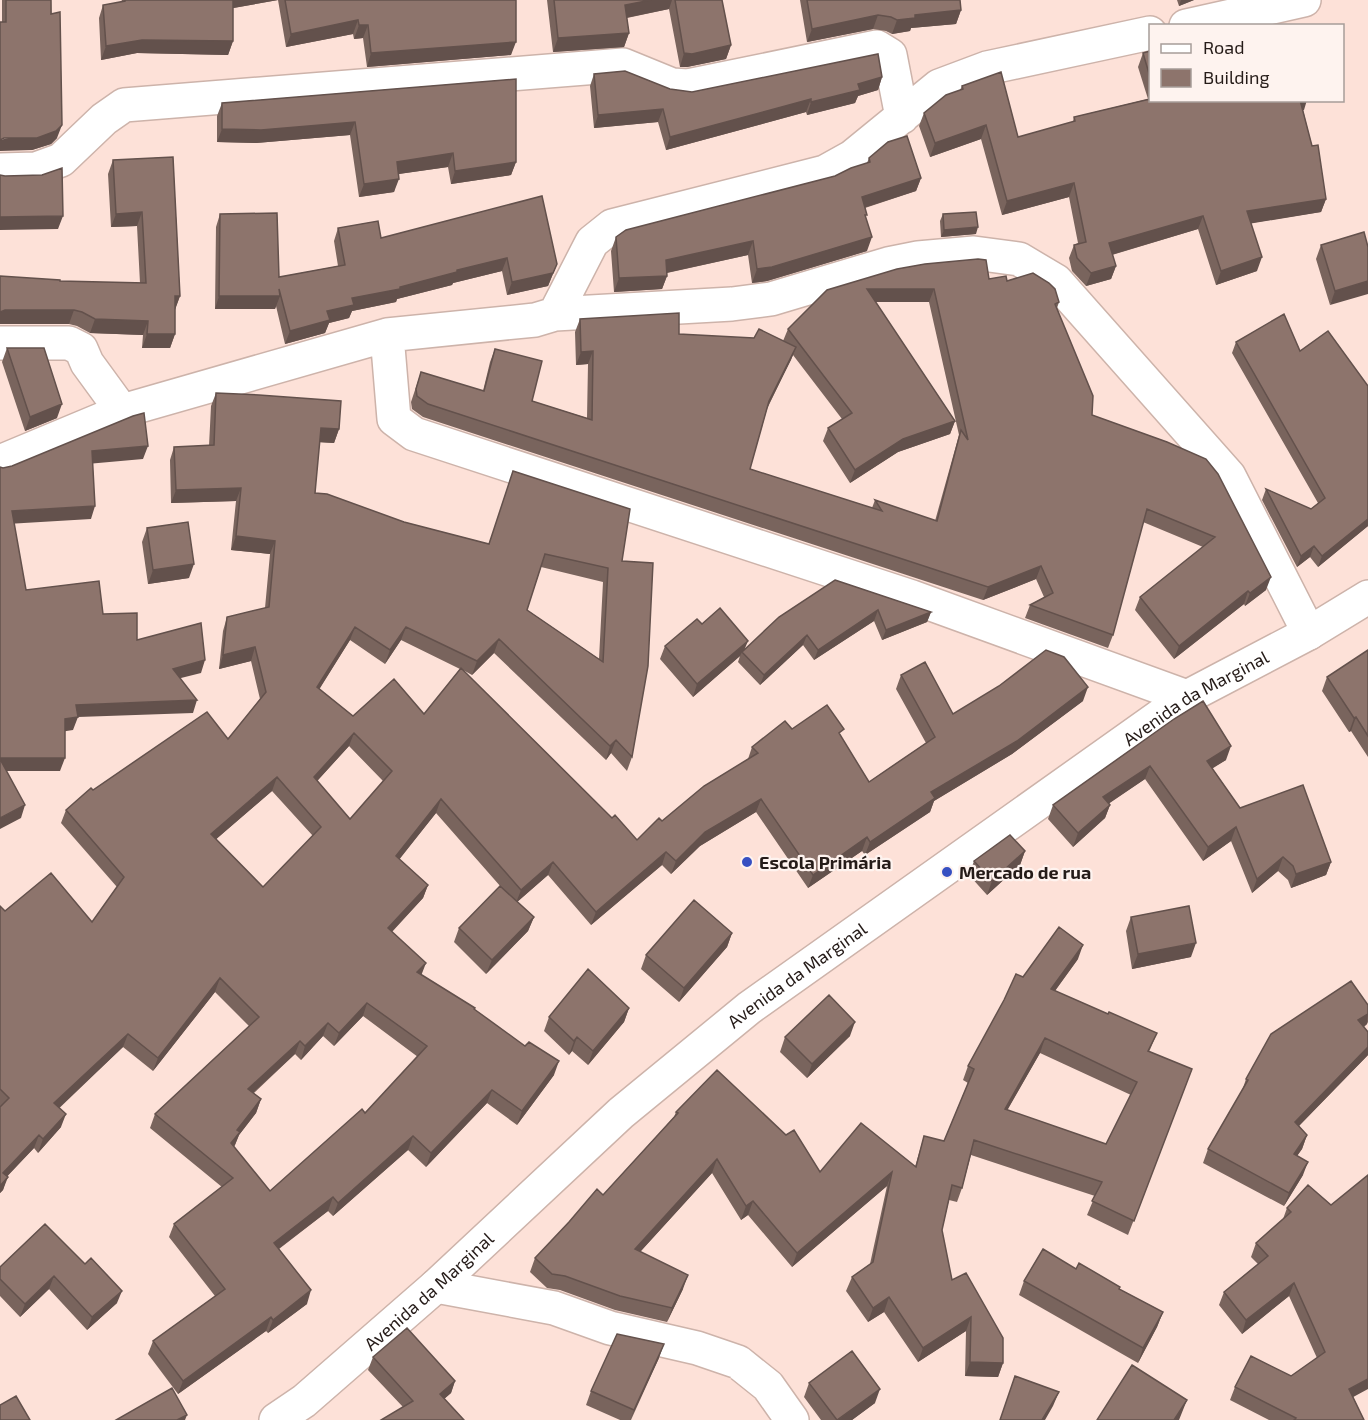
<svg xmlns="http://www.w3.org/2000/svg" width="1368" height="1420" font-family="'Exo 2',sans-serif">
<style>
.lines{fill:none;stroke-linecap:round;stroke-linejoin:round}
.minor-casing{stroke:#cdb3aa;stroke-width:36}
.tertiary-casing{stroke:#cdb3aa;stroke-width:36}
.minor{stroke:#fff;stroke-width:33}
.tertiary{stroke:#fff;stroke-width:33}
.wall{fill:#79645d;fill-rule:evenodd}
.shaded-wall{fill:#63514c}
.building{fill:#8d746c;stroke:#63514c;stroke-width:1.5;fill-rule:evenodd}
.poi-dot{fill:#3750c2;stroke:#fef3ef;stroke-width:2}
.labels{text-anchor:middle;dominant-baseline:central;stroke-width:4.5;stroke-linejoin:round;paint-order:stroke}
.street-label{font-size:18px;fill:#251b18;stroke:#fef3ef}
.poi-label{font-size:18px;font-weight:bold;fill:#251b18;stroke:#fef3ef;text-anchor:start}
</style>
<rect width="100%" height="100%" fill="#fde1d8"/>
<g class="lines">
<g class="minor-casing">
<path id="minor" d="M1186 26 1304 0
M0 170 36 169 61 160 104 119 124 105 623 65 672 85 688 86 877 47 890 55 902 117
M555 314 732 304 771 299 888 264 918 258 974 253 1019 259 1056 281 1229 476 1309 633
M387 335 535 320 555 314 592 242 612 226 825 172 852 157 939 86 987 68 1150 33
M0 343H69L81 349 87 363 122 411
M0 462 122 411 387 335 394 419 414 434 912 597 1187 697
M436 1286 554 1308 610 1328 697 1348 738 1362 768 1386 792 1420"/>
</g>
<g class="tertiary-casing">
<g id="tertiary">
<path id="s1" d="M276 1420 304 1401 436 1286 621 1113 749 1008 1187 697 1309 633 1368 597"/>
</g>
</g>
<use href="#minor" class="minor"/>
<use href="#tertiary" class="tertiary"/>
</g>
<path class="wall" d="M2 0H51L57 138 51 144 32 150 2 22Z
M122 0H516L511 55 367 67 363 38 354 39 353 34 286 47 278 0 233 8V41L228 55 137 53 101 60 99 18 103 5 121 2Z
M547 0H722L731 45 726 59 687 67H680L669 9 627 18 629 33 624 47 553 52Z
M800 0H960L961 10 956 24 911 28 910 31 892 34 886 31 873 29 807 42Z
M1177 0H1194L1179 6Z
M1150 51V100L1304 110H1303L1312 146 1326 199 1321 212 1251 223 1257 271 1216 285 1198 229 1112 255 1116 266 1111 279 1086 286 1072 271 1069 258 1074 245 1078 243 1069 197 1002 215 981 139 930 157 919 126 924 113 960 90 962 86 1018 137 1073 122 1074 117 1148 99 1138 67 1143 53Z
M594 74 670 89 692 92 882 77 878 90 858 96 855 103 807 115 806 112 666 150 658 122 594 128 590 86Z
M516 79V162L511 175 451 184 448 167 398 174 394 192 359 197 350 135 256 143 217 142V116L222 103Z
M173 157 180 296 175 309V334L170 348H142L143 335 90 333 77 326 69 324H0L60 281 140 283 137 226 111 227 108 174 113 160Z
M869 158 921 178 916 191 865 208 867 251 767 281 752 283 748 255 667 273V276L662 289 614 292 611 251 616 237 835 176 867 163Z
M220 214 279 277 338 266 334 241 338 228 381 238 557 264 548 286 507 295 502 271 453 283 452 285 397 299 396 302 352 311 349 318 329 323 325 333 285 344 276 306 275 309H215L216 227Z
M943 214 976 234 941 237 940 221Z
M1364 232 1330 305 1316 259 1321 245Z
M989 279 1007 281 1059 302 1057 308 1092 415 1167 442 1266 590 1245 606 1244 604 1174 659 1135 610 1140 597 1203 547 1143 522 1113 635 1108 648 1025 618 1030 605 1044 597 1036 579 983 600 423 417 412 409 411 402 421 372 483 391 490 362 495 349 532 401 587 418 588 364 576 365 575 332 580 319 679 334 783 341 788 329 827 290ZM875 302H929L959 435 935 521 875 500 872 508 750 469 767 409 793 355 842 419 828 428 823 441 850 483 898 452 950 434 955 421Z
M1236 342 1368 526 1318 567 1310 557 1297 567 1262 500 1266 489 1311 509 1318 503 1232 353Z
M7 348 57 418 25 431 2 362Z
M216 393 339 429 334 443 319 442 315 493 404 522 489 544 513 471 622 561 632 757 627 771 611 753 606 760 494 653 472 675 463 670 612 818 637 840 662 821 748 759 752 747 792 729 841 737 869 782 926 743 896 689 901 675 953 714 1083 701 1012 754 934 801 930 812 865 855 862 851 808 888 756 812 700 846 671 874 662 865 591 925 548 875 517 902 534 917 528 931 486 974 454 942 459 928 501 887 436 813 399 859 428 885 423 898 392 932 421 975 474 1009 554 1075 517 1125 487 1103 426 1167 408 1150 333 1216 328 1211 279 1249 307 1304 268 1333 266 1331 178 1394 148 1354 153 1341 215 1296 169 1237 174 1224 222 1187 150 1128 155 1114 249 1026 215 992 153 1071 123 1047 59 1107 61 1127 38 1153 34 1148 7 1176 3 1190 0 1193V906L5 911 92 922 117 887 61 823 66 810 93 790 228 739 260 699 251 661 219 669 223 631 227 617 265 608 270 554 231 550 236 501 171 503 170 460 174 447 209 446 211 406ZM541 567 603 582 599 659 527 610ZM350 640 385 664 401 640 460 669 424 714 353 716 319 689ZM349 746 383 781 350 819 317 781ZM272 791 313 836 263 887 216 839ZM363 1016 418 1057 365 1113 270 1191 234 1147 239 1135 256 1113 261 1099 254 1093 295 1054 301 1060 323 1036 334 1046Z
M147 528 189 578 148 584 142 542Z
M835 580 931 612 927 622 882 640 874 621 814 660 803 645 760 685 738 662 740 656 693 697 660 659 665 646 702 624 745 649Z
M1368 650V757L1351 731 1349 732 1322 691 1327 677Z
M1174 719 1226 760 1212 768 1240 808 1331 862 1326 875 1291 888 1288 880 1278 871 1252 893 1231 841 1203 861 1145 779 1109 803 1110 805 1105 818 1073 847 1048 819 1053 805Z
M1025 851 1020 865 987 895 969 875 974 861Z
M1131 917 1191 957 1132 969 1126 931Z
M732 933 727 947 679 1002 641 969 646 955Z
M1078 959 1055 991 1108 1014 1157 1033 1149 1052 1192 1069 1128 1235 1087 1215 1095 1196 971 1155 962 1188 957 1202 949 1200 942 1230 952 1280 1003 1363 998 1377 965 1376 966 1331 918 1362 884 1312 868 1322 846 1291 852 1277 870 1264 887 1186 792 1267 748 1215 741 1220 712 1173 640 1252 683 1289 667 1322 615 1310 560 1290 547 1288 530 1272 535 1258 603 1195 674 1117 676 1112 820 1172 915 1167 924 1136 944 1141 968 1083 963 1080 968 1066 1023 977ZM1040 1053 1131 1095 1106 1144 1007 1110Z
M1368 1005V1022L1367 1024 1364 1027 1368 1055 1299 1126 1307 1135 1302 1149 1297 1156 1303 1175 1284 1206 1203 1163 1208 1149 1242 1091 1246 1079Z
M629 1008 624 1022 588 1065 572 1051 569 1055 544 1031 549 1017Z
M850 1036 807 1078 780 1052 785 1037Z
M1308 1185 1353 1397 1364 1420H1269L1230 1400 1235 1387 1291 1376 1317 1358 1289 1296 1242 1334 1219 1305 1224 1292 1258 1264 1251 1257 1256 1243 1283 1219 1287 1208Z
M45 1224 117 1303 87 1330 49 1289 20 1317 0 1296V1267Z
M1076 1269 1119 1289 1163 1312 1157 1327 1138 1363 1019 1295 1024 1281Z
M373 1357 455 1381 451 1393 444 1399 403 1407 368 1370Z
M659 1358 631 1420H620L586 1405 591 1391Z
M809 1383 875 1403 852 1420H821L804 1397Z"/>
<path class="shaded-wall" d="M231 0H278L228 9Z
M651 0H672L669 9 620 19 625 5Z
M1181 0H1194L1179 6Z
M961 10 956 24 911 28 910 31 892 34 897 20 915 15Z
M878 15 873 29 807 42 812 29Z
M358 20 353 34 286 47 291 34Z
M359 25H368L363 38 354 39Z
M629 33 624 47 553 52 558 38Z
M142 40 233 41 228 55 137 53 101 60 106 46Z
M516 42 511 55 367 67 371 53Z
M731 45 726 59 687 67H680L684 53Z
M882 77 878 90 858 96 855 103 807 115 811 102 858 84Z
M811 99 806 112 666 150 670 137Z
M1299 100H1307L1304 110 1295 111Z
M663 109 658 122 594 128 598 115Z
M355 122 350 135 256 143 217 142 222 129Z
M62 125 57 138 51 144 32 150 0 151V140Z
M986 125 981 139 930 157 935 143Z
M453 153 448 167 392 175 397 162Z
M516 162 511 175 451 184 455 171Z
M921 178 916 191 857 210 862 197Z
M399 179 394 192 359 197 364 184Z
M1074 183 1069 197 1002 215 1007 201Z
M1326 199 1321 212 1242 225 1247 211Z
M142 212 137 226 111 227 116 214Z
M63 216 58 229 0 230V217Z
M1203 216 1198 229 1104 257 1109 243Z
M978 227 976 234 941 237 944 230Z
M872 237 867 251 767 281 752 283 757 269Z
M753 241 748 255 661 274 666 260Z
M1262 257 1257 271 1216 285 1221 271Z
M507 258 502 271 453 283 452 285 397 299 396 302 352 311 349 318 329 323 325 333 285 344 290 331 352 298 400 287 457 270Z
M557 264 548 286 507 295 512 282Z
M1116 266 1111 279 1086 286 1091 273Z
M667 276 662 289 614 292 619 278Z
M1368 281V294L1330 305 1335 291Z
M867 289H934L929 302H862Z
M175 296H180L175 310Z
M219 296H280L275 309H215Z
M5 310H74L69 324H0V312Z
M95 319 148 321 143 335 90 333Z
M147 334H175L170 348H142Z
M796 347 791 360 764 414 769 401Z
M593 351 588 364 576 365 581 352Z
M62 404 57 418 25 431 30 417Z
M955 421 950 434 898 452 850 483 855 470 903 439Z
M321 428 339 429 334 443 316 442Z
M148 446 143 459 87 464 92 451Z
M241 488 236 501 171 503 176 490Z
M95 506 91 519 7 524 12 511Z
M1368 519V526L1318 567 1322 556Z
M236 536 275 541 270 554 231 550Z
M1314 546 1310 557 1297 567 1301 556Z
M194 564 189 578 148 584 153 570Z
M1041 566 1036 579 983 600 988 587Z
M1271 577 1266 590 1245 606 1250 593Z
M1248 591 1244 604 1174 659 1179 646Z
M878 610 874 621 814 660 818 650Z
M931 612 927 622 882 640 886 630Z
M355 627 350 640 312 701 317 687Z
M406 627 401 640 385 664 390 650Z
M807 635 803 645 760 685 764 675Z
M499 639 494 653 472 675 477 661Z
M748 641 743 653 742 652 740 656 693 697 697 684Z
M255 647 251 661 219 669 223 655Z
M205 660 201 673 169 681 173 669Z
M1088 687 1083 701 1012 754 934 801 930 812 865 855 870 842 931 792Z
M197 700 193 713 78 717 73 730 60 732 65 719 76 705Z
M1356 717 1351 731 1349 732 1354 718Z
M354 733 349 746 309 790 314 777Z
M616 740 611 753 606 760 610 746Z
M1231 746 1226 760 1202 775 1207 761Z
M0 758H65L60 771H0Z
M1150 766 1145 779 1098 811 1103 797Z
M277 777 272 791 206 848 211 834Z
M441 799 436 813 391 870 396 856Z
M761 799 756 812 700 846 671 874 676 861 705 832Z
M25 805 21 818 0 829V818Z
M1110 805 1105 818 1073 847 1078 833Z
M1236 827 1231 841 1203 861 1208 847Z
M867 837 862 851 808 888 813 875Z
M1025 851 1020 865 987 895 992 881Z
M666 852 662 865 591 925 596 912Z
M1283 857 1278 871 1252 893 1257 879Z
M553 862 548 875 516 903 521 890Z
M1331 862 1326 875 1291 888 1296 874Z
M428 885 423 898 383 941 388 928Z
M534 917 528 931 486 974 492 960Z
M732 933 727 947 679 1002 684 988Z
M1196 943 1191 957 1132 969 1138 954Z
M1083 945 1078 959 1046 1003 1051 989Z
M426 963 421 976 417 972Z
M220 978 215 992 153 1071 158 1058Z
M367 1003 363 1016 334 1046 339 1033Z
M629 1008 624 1022 588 1065 593 1051Z
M1368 1014 1367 1024 1354 1033 1358 1020Z
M855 1022 850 1036 807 1078 812 1064Z
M328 1023 323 1036 301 1060 305 1046Z
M128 1034 123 1047 50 1117 54 1103Z
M577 1037 572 1051 569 1055 574 1041Z
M1045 1038 1040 1053 1000 1123 1005 1109Z
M300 1041 295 1054 243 1102 248 1089Z
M1368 1047V1055L1290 1135 1295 1122Z
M559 1061 554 1075 517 1125 522 1111Z
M492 1090 487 1103 426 1167 431 1153Z
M261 1099 256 1113 239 1135 235 1145 226 1156 237 1130Z
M66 1114 61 1127 38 1153 43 1139Z
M39 1135 34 1148 0 1184 3 1173Z
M1307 1135 1302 1149 1289 1167 1294 1154Z
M413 1136 408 1150 333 1216 338 1203Z
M717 1159 712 1173 630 1263 635 1249Z
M1308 1162 1303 1175 1284 1206 1289 1193Z
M892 1172 887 1186 792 1267 797 1253Z
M8 1177 3 1190 0 1193V1186Z
M333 1197 328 1211 269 1256 274 1243Z
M753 1201 748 1215 741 1220 746 1206Z
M688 1275 683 1289 667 1322 672 1308Z
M54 1276 49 1289 20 1317 25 1304Z
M1294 1283 1289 1296 1242 1334 1246 1320Z
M311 1290 307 1304 268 1333 273 1320Z
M122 1291 117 1303 87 1330 92 1317Z
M889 1297 884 1312 868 1322 873 1308Z
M1163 1312 1157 1327 1138 1363 1143 1348Z
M271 1317 266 1331 178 1394 183 1381Z
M971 1317 966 1331 918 1362 923 1348Z
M664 1344 659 1358 630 1420 634 1410Z
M970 1362 1003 1363 998 1377 965 1376Z
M1368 1379V1389L1344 1402 1349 1389Z
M455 1381 451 1393 436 1406 440 1394Z
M880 1389 875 1403 852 1420H838Z
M1059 1392 1053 1406 1045 1420H1042Z
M1187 1400 1179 1420H1174Z
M187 1415 185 1420H177Z"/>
<path class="building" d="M6 0H51V14L60 12 62 125 56 131 37 138H4L0 140V22H6Z
M125 0H233V41L142 40 106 46 103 5 125 1Z
M285 0H516V42L371 53 368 25H359L358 20 291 34Z
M554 0H651L625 5 629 33 558 38Z
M675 0H722L731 45 692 54 684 53Z
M807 0H960L961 10 915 15V18L897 20 891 17 878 15 812 29Z
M1150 51V77L1143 53Z
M878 54 882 77 858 84 860 90 811 102V99L670 137 663 109 598 115 594 74 625 71 670 89 692 92Z
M1001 72 1018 137 1075 121 1074 117 1150 99V100H1300L1312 146 1318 145 1326 199 1247 211 1262 257 1221 271 1203 216 1109 243 1116 266 1091 273 1077 258 1074 245 1086 242 1074 183 1007 201 986 125 935 143 924 113 946 95 963 89 962 86Z
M516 79V162L455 171 453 153 397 162 399 179 364 184 355 122 261 130 222 129V103Z
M907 136 921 178 862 197 867 215H865L872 237 772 267 757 269 753 241 666 260 667 276 619 278 616 237 626 230 835 176 851 168 870 162 869 158 888 142Z
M173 157 180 296H175V334H147L148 321 95 319 82 312 74 310H5L0 312V276L60 280V281L146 283 142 212 116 214 113 160Z
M62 168 63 216 0 217V175L5 176 42 175Z
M542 196 557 264 553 273 512 282 507 258 457 270V272L400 287V289L352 298 354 305 327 311 330 320 290 331 279 289 280 296H219L220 214 277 213 279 277 345 265 338 228 378 221 381 238Z
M976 212 978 227 944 230 943 214Z
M1364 232 1368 247V281L1335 291 1321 245Z
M978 259 986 260 989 279 1006 276 1007 281 1033 273 1049 283 1055 289 1059 302 1055 304 1093 396 1092 415 1167 442 1206 459 1218 474 1271 577 1250 593 1248 591 1179 646 1140 597 1215 537 1147 509 1113 635 1030 605 1053 593 1041 566 988 587 428 404 417 396 416 389 421 372 484 391 495 349 542 361 532 401 592 420 593 351 581 352 580 319 679 313V334L754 338 759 329 796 347 769 401 750 469 882 511 875 500 937 521 961 430 968 440 934 289H867L955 421 903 439 855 470 828 428 852 413 788 329 827 290 897 269 925 264Z
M1284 314 1300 351 1328 331 1368 386V519L1322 556 1314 546 1301 556 1266 489 1311 509 1325 498 1236 342Z
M7 348H44L62 404 30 417Z
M216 393 259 395 341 401 339 429 321 428 315 493 327 494 404 522 489 544 513 471 630 509 622 561 653 563 648 666 632 757 616 740 610 746 499 639 477 661 406 627 390 650 355 627 317 687 353 716 394 679 424 714 461 668 612 818 615 815 637 840 659 818 662 821 704 786 758 753 752 747 785 721 792 729 827 705 844 729 839 733 869 782 935 737 901 675 925 662 953 714 999 686 1046 650 1064 657 1088 687 1017 741 931 792 935 798 870 842 867 837 813 875 761 799 705 832 676 861 666 852 596 912 553 862 521 890 441 799 396 856 428 885 388 928 426 963 417 972 475 1008 474 1009 525 1046 529 1042 559 1061 522 1111 492 1090 431 1153 413 1136 338 1203 333 1197 274 1243 311 1290 273 1320 271 1317 183 1381 153 1341 225 1289 174 1224 233 1178 155 1114 259 1017 220 978 158 1058 128 1034 54 1103 66 1114 43 1139 39 1135 3 1173 8 1177 0 1186V1107L9 1098 0 1089V906L5 911 51 873 92 922 124 877 66 810 91 788 93 790 207 712 228 739 266 692 255 647 223 655 227 617 269 607 275 541 236 536 241 488 176 490 174 447 214 445ZM545 554 608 568 603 662 527 610ZM354 733 392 771 350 819 314 777ZM277 777 321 827 263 887 211 834ZM367 1003 427 1046 365 1113 362 1109 270 1191 231 1143 240 1132 237 1130 261 1099 248 1089 300 1041 305 1046 328 1023 339 1033Z
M144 413 148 446 92 451 95 506 12 511 26 590 99 581 103 614 137 613V640L201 623 205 660 173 669 197 700 76 705 78 717 65 719V758H0V467L3 468 12 466 133 416Z
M188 522 194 564 153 570 147 528Z
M835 580 931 612 886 630 878 610 818 650 807 635 764 675 742 652 779 617Z
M720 608 748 641 697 684 665 646 697 619 702 624Z
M1368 650V736L1356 717 1354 718 1327 677Z
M1203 701 1231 746 1207 761 1240 808 1303 785 1331 862 1296 874 1293 866 1283 857 1257 879 1236 827 1208 847 1150 766 1103 797 1110 805 1078 833 1053 805 1174 719Z
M0 759 25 805 0 818Z
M1010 835 1025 851 992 881 974 861Z
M500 886 534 917 492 960 459 928Z
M694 900 732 933 684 988 646 955Z
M1189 906 1196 943 1138 954 1131 917Z
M1059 927 1083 945 1051 989 1108 1014 1109 1012 1157 1033 1148 1051 1192 1069 1134 1221 1092 1201 1102 1182 974 1140 962 1188 952 1185 942 1230 952 1280 966 1273 1003 1338V1363L970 1362 971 1317 923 1348 889 1297 873 1308 852 1277 873 1262 892 1172 797 1253 753 1201 746 1206 717 1159 635 1249 688 1275 672 1308 620 1296 565 1276 552 1274 535 1258 569 1222 597 1189 603 1195 678 1113 676 1112 717 1070 786 1135 794 1130 820 1172 861 1123 916 1167 924 1136 944 1141 974 1069 968 1066 1004 1000 1016 974 1023 977ZM1045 1038 1137 1082 1106 1144 1005 1109Z
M588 969 629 1008 593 1051 577 1037 574 1041 549 1017Z
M1351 981 1368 1005V1014L1358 1020 1368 1032V1047L1295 1122 1307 1135 1294 1154 1308 1162 1289 1193 1208 1149 1248 1080 1246 1079 1271 1034Z
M829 995 855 1022 812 1064 785 1037Z
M1368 1175V1379L1349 1389 1364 1420H1294L1296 1418 1235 1387 1251 1356 1291 1376 1325 1352 1294 1283 1246 1320 1224 1292 1268 1256 1256 1243 1291 1212 1287 1208 1308 1185 1331 1205Z
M45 1224 85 1264 91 1258 122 1291 92 1317 54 1276 25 1304 0 1279V1267Z
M1043 1249 1076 1269 1079 1263 1120 1287 1119 1289 1163 1312 1143 1348 1024 1281Z
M407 1328 455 1381 440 1394 464 1420H381L413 1401 373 1357Z
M617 1334 664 1344 634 1410 591 1391Z
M852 1351 880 1389 837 1420 809 1383Z
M1132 1365 1187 1400 1174 1420H1097Z
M1015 1376 1059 1392 1042 1420H1000Z
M172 1388 187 1415 177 1420H116Z
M16 1396 30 1420H0V1405Z"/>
<g class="poi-dot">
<circle cx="747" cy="862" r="6"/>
<circle cx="947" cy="872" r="6"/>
</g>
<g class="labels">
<g class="street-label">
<text stroke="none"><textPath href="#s1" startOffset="1172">Avenida da Marginal</textPath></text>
<text stroke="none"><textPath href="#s1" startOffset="686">Avenida da Marginal</textPath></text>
<text stroke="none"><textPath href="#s1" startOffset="200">Avenida da Marginal</textPath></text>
</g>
<g class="poi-label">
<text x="759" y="862">Escola Primária</text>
<text x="959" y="872">Mercado de rua</text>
</g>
</g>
<rect x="1149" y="24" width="195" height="78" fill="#fef3ef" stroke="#a79d99" stroke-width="1.5"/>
<rect x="1161" y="44" width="30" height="9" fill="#ffffff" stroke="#a79d99" stroke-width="1.5"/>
<text x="1203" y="54" font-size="18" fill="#251b18">Road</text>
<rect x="1161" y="69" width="30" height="18" fill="#8d746c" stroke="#a79d99" stroke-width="1.5"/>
<text x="1203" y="84" font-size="18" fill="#251b18">Building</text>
</svg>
